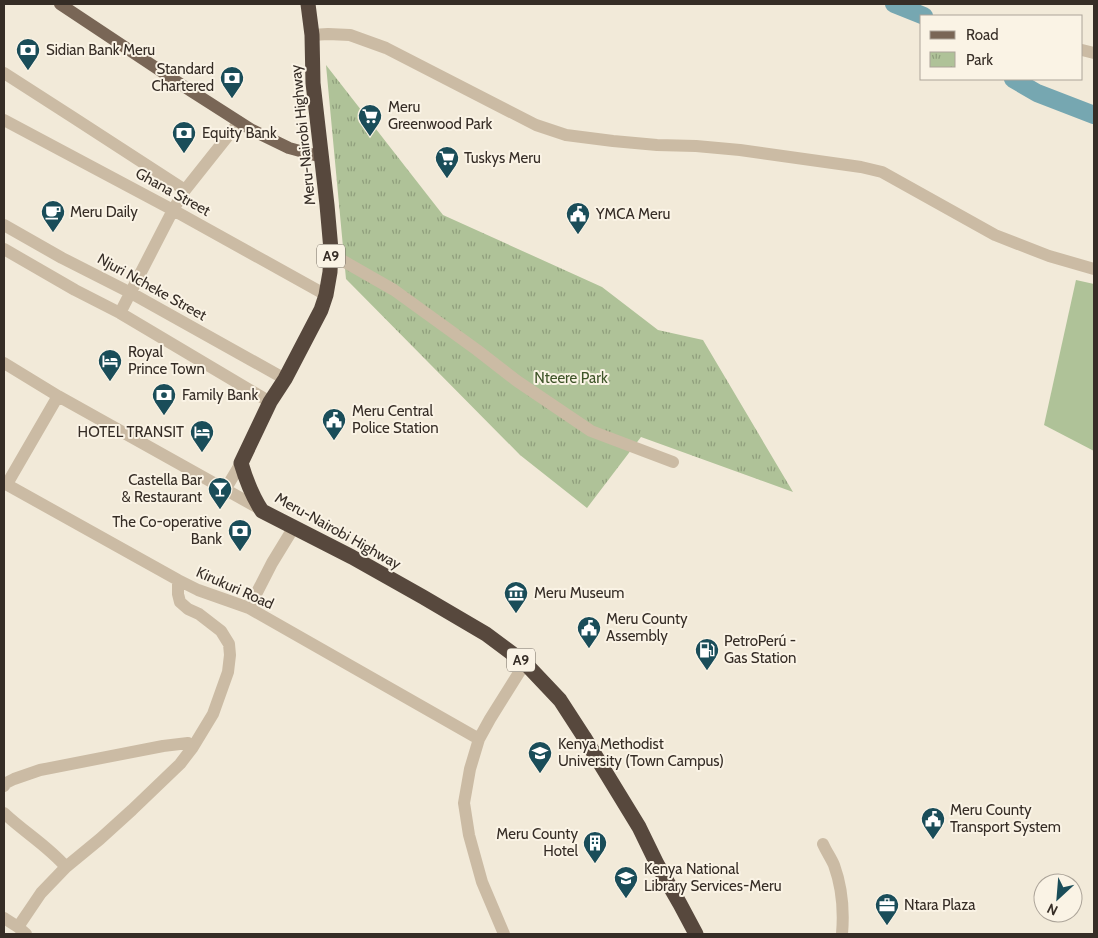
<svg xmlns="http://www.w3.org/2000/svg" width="1098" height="938" font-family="Cabin,sans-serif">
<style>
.grass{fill:#afc298}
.park{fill:url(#park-tufts)}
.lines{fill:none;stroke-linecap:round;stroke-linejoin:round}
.river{stroke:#76a7b1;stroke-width:18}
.minor{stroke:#cbbba4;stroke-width:12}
.major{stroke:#796656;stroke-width:12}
.highway{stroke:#57483d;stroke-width:15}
.labels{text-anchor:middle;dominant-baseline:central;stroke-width:4;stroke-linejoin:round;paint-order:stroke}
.shield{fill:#faf3e5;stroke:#71685f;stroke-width:1}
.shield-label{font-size:14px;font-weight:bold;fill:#362d26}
.poi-label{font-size:15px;fill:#362d26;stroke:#faf3e5;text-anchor:start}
.street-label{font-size:15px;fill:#362d26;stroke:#faf3e5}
.park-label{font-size:15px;fill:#3f5529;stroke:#faf3e5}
</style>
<defs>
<pattern id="park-tufts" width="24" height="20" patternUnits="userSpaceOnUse" patternTransform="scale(1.25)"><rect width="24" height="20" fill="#afc298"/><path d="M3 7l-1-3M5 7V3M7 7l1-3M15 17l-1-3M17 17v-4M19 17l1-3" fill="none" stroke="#8f9e7c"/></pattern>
</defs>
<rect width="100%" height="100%" fill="#f2ead9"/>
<path class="grass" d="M1076 280 1094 284V451L1044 425Z"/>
<path class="park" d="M326 65 443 215 602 287 658 330 703 340 793 492 641 437 587 508 520 455 346 279Z"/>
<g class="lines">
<path class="river" d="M894 4 924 16
M1013 79 1037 93 1094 115"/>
<path class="minor" d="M312 35 328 34 350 35 386 48 536 125 566 135 613 141 657 145 696 146 740 150 861 167 882 172 995 235 1049 256 1094 269
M1082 50 1094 53
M4 73 74 118 185 190
M4 120 173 210 326 295
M4 225 62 258 131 293 285 379
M4 249 75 290 120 313 270 402
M331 254 394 290 477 350 517 381 591 431 673 462
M120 313 173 210 185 190 239 122
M4 363 58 396 262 510
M4 483 178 580 198 590 249 608 479 739
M7 484 58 396
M225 490 241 463
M249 608 272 563 294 527
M4 786 6 783 14 779 40 770 163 746 188 743 193 747
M4 813C24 832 48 846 66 867
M823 844C826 851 831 858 834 865 842 887 844 911 842 934
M4 918 18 927 26 934
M18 927 41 893 66 867 100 839 132 810 180 764 193 747 213 714 228 672 230 655 229 644 221 631 199 614 188 609 180 602 178 594V580
M504 934 482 882 469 835 464 803 470 769 479 739 490 719 525 663"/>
<path class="major" d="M60 4 191 91 252 130 289 148 322 157"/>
<path class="highway" d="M308 4 312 35 313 83 327 205 331 250 330 272 326 295 321 310 285 379 270 402 241 463C246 480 252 496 262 511L352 557 423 597 486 634 525 663 560 700 584 737 639 827 657 864 680 904 696 934"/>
</g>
<defs>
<g id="bank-pin" transform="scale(1.25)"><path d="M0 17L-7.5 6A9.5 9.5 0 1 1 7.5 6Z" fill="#1a4d59" stroke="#faf3e5"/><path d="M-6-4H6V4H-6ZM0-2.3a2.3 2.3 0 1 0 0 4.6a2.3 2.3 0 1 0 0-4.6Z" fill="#fff"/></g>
<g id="supermarket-pin" transform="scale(1.25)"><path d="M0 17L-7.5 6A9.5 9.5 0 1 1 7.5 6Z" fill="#1a4d59" stroke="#faf3e5"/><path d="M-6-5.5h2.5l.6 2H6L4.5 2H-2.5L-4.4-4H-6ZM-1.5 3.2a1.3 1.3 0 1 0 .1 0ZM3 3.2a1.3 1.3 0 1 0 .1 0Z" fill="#fff"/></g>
<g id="cafe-pin" transform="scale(1.25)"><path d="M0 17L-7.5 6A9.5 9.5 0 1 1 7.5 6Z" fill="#1a4d59" stroke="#faf3e5"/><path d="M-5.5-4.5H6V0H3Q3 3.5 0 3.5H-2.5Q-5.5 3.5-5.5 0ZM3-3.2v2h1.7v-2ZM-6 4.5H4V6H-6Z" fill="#fff"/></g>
<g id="civic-pin" transform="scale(1.25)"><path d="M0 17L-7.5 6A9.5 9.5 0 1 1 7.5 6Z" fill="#1a4d59" stroke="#faf3e5"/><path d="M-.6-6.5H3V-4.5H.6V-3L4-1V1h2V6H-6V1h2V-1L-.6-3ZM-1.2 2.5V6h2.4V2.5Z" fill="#fff"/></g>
<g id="hotel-pin" transform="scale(1.25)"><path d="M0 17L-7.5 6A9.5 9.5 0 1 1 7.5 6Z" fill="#1a4d59" stroke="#faf3e5"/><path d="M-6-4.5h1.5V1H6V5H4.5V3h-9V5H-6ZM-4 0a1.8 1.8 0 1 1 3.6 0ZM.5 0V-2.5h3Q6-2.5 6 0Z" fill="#fff"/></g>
<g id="bar-pin" transform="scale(1.25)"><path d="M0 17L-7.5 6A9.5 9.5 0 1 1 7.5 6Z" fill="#1a4d59" stroke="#faf3e5"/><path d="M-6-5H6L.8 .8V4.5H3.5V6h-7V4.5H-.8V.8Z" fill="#fff"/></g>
<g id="museum-pin" transform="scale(1.25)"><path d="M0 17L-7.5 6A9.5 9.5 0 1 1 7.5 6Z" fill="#1a4d59" stroke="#faf3e5"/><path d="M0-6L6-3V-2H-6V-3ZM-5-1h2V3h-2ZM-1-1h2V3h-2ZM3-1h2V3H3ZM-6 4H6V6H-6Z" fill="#fff"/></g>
<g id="fuel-pin" transform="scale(1.25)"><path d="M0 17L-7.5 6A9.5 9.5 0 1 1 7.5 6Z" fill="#1a4d59" stroke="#faf3e5"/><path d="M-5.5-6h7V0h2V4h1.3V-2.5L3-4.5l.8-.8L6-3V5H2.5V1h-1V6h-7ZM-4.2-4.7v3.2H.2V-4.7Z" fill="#fff"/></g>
<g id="university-pin" transform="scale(1.25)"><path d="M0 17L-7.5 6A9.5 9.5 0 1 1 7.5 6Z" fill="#1a4d59" stroke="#faf3e5"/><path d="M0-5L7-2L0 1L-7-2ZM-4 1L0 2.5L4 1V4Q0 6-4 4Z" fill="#fff"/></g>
<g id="building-pin" transform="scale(1.25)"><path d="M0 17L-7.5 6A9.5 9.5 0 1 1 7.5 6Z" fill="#1a4d59" stroke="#faf3e5"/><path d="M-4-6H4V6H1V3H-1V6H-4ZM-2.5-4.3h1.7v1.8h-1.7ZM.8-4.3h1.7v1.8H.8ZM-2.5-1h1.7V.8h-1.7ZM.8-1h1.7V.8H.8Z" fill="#fff"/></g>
<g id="office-pin" transform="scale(1.25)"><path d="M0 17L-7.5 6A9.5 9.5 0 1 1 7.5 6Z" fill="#1a4d59" stroke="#faf3e5"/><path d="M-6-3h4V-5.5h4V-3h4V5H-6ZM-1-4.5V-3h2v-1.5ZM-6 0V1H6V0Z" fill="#fff"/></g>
</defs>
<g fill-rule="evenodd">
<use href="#bank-pin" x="28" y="50"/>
<use href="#bank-pin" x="232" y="78"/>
<use href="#supermarket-pin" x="370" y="116"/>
<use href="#bank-pin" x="184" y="133"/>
<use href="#supermarket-pin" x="447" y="158"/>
<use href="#cafe-pin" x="53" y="212"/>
<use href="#civic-pin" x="578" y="214"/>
<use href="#hotel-pin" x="110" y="361"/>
<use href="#bank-pin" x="164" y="395"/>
<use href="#civic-pin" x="334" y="420"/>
<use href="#hotel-pin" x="202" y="432"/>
<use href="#bar-pin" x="220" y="489"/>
<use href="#bank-pin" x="240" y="531"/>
<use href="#museum-pin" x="516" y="593"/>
<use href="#civic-pin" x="589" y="628"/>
<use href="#fuel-pin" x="707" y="650"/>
<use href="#university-pin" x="540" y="753"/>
<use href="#civic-pin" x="933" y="819"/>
<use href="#building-pin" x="595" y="843"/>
<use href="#university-pin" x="626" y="878"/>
<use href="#office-pin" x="887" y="905"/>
</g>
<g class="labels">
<g class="shield">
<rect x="317" y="244.5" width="28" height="23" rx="4"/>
<rect x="507" y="648.5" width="28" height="23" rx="4"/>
</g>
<g class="shield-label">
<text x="331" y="256">A9</text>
<text x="521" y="660">A9</text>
</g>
<g class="poi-label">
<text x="46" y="50">Sidian Bank Meru</text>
<text x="214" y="69" text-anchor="end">Standard<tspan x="214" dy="17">Chartered</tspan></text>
<text x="388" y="107">Meru<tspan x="388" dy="17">Greenwood Park</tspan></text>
<text x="202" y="133">Equity Bank</text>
<text x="464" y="158">Tuskys Meru</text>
<text x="70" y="212">Meru Daily</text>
<text x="596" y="214">YMCA Meru</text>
<text x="128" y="352">Royal<tspan x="128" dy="17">Prince Town</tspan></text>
<text x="182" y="395">Family Bank</text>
<text x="352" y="411">Meru Central<tspan x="352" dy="17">Police Station</tspan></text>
<text x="184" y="432" text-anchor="end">HOTEL TRANSIT</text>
<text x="202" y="480" text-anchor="end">Castella Bar<tspan x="202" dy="17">&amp; Restaurant</tspan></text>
<text x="222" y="522" text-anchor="end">The Co-operative<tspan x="222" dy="17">Bank</tspan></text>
<text x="534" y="593">Meru Museum</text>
<text x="606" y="619">Meru County<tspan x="606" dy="17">Assembly</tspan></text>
<text x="724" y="641">PetroPerú -<tspan x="724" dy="17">Gas Station</tspan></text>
<text x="558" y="744">Kenya Methodist<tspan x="558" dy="17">University (Town Campus)</tspan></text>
<text x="950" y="810">Meru County<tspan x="950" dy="17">Transport System</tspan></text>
<text x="578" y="834" text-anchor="end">Meru County<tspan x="578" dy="17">Hotel</tspan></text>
<text x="644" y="869">Kenya National<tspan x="644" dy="17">Library Services-Meru</tspan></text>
<text x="904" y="905">Ntara Plaza</text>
</g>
<g class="street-label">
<text transform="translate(303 135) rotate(-96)">Meru-Nairobi Highway</text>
<text transform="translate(173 192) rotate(29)">Ghana Street</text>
<text transform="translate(152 287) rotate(29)">Njuri Ncheke Street</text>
<text transform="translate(338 531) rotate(29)">Meru-Nairobi Highway</text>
<text transform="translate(235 588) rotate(24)">Kirukuri Road</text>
</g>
<g class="park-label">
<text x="571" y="378">Nteere Park</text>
</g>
</g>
<rect width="1098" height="938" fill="none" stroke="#362d26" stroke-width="10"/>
<rect x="920" y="15" width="162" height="65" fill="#faf3e5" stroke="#aca499"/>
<rect x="930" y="31" width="25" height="8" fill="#796656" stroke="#aca499"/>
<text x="966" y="40" font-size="15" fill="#362d26">Road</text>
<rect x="930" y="52" width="25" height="15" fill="url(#park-tufts)" stroke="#aca499"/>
<text x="966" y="65" font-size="15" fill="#362d26">Park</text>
<g transform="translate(1058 898) rotate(206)"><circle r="24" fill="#faf3e5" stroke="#aca499"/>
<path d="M0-4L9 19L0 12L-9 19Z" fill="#1a4d59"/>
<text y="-8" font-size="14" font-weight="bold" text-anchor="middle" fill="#362d26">N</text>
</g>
</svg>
